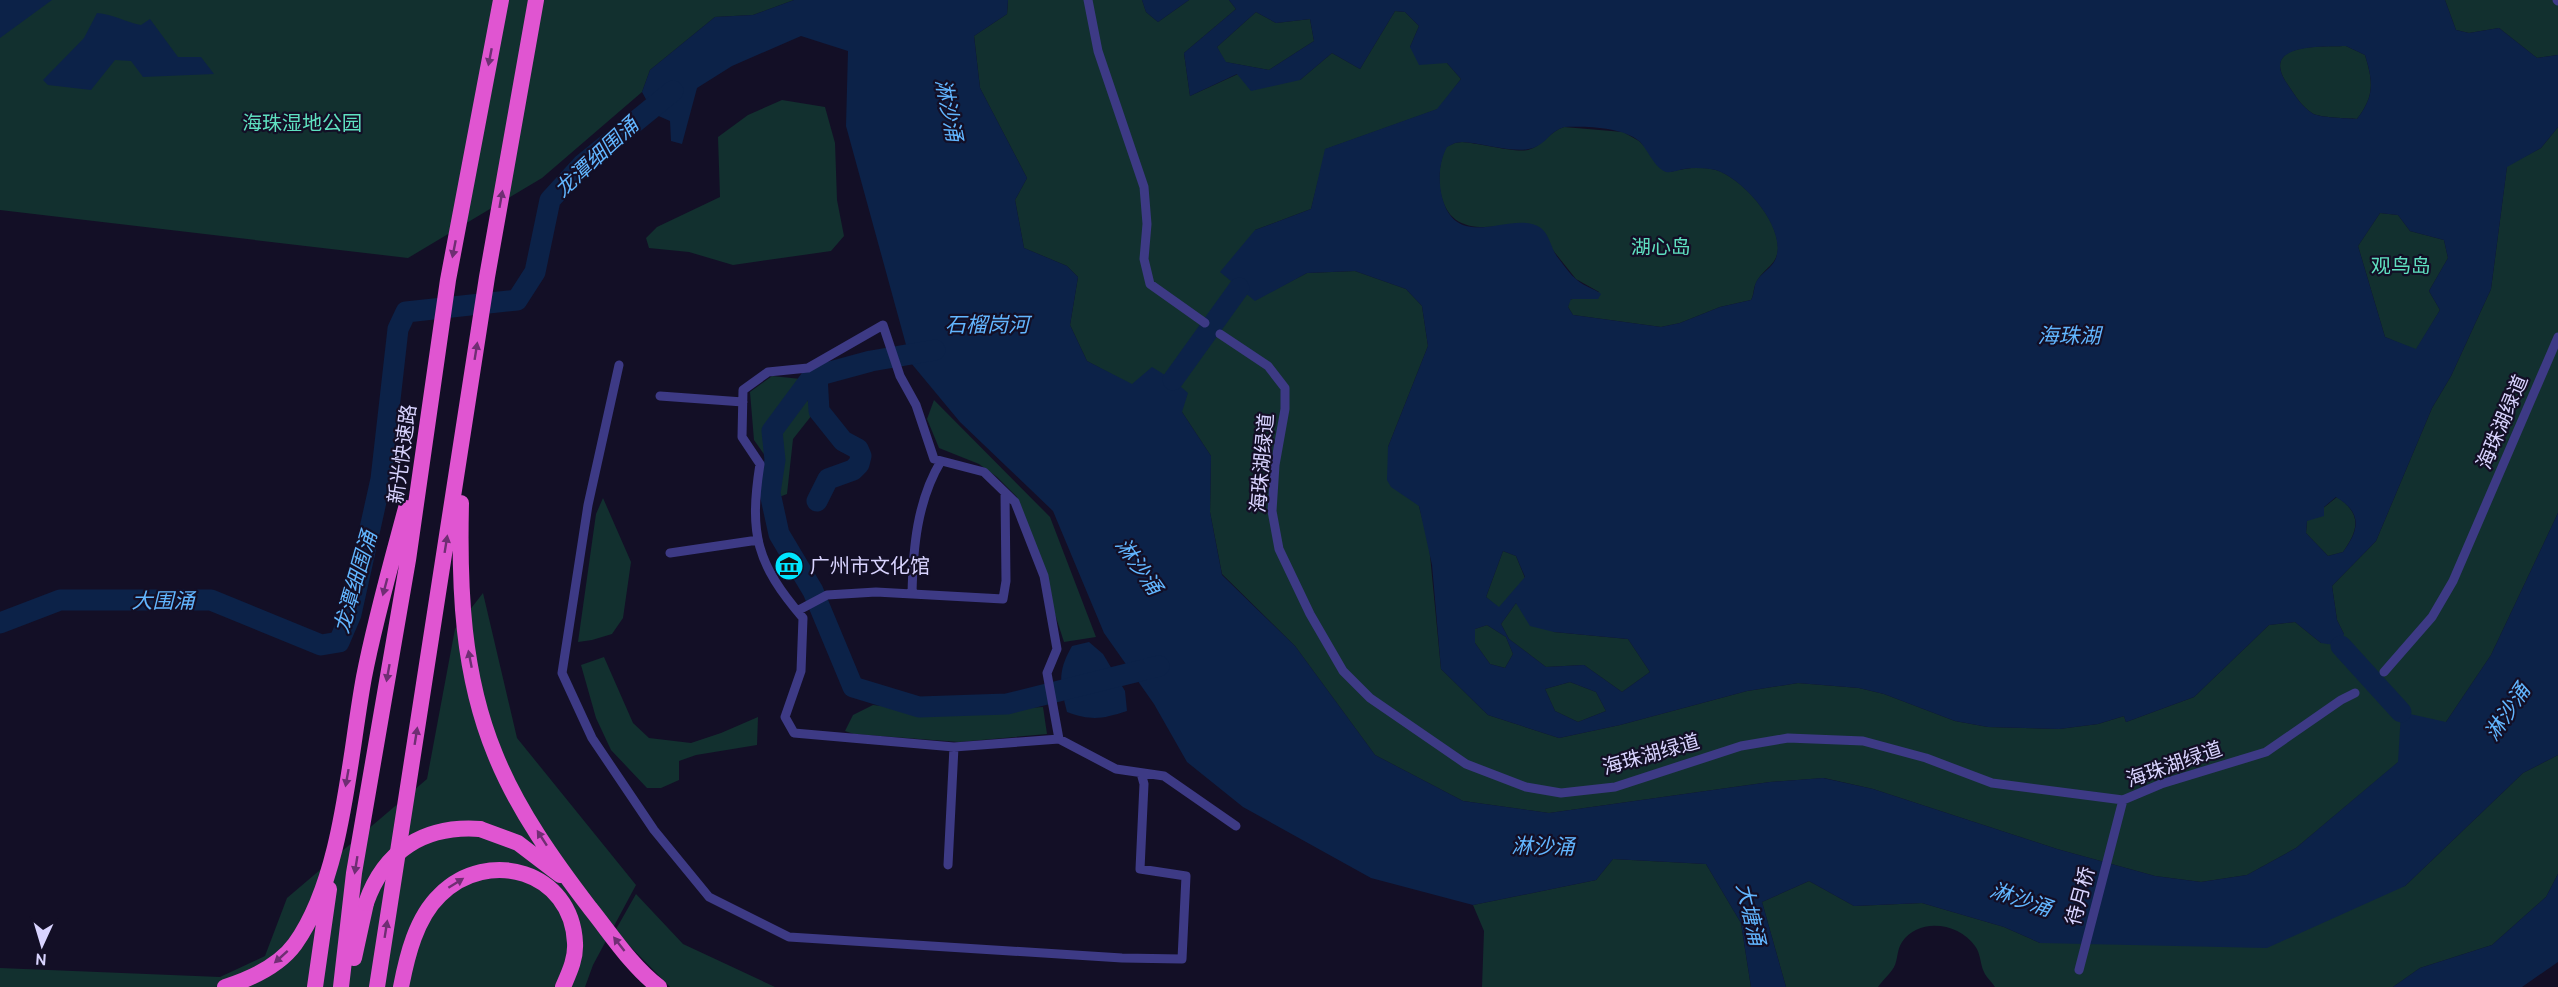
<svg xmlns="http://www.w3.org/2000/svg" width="2558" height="987" font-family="Cabin,'Noto Sans SC',sans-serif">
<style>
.green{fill:#12302f}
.water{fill:#0c2248;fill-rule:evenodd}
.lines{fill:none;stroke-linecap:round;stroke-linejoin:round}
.river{stroke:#0c2248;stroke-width:21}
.pedestrian{stroke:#3d3a85;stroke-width:9}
.trunk{stroke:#e055d1;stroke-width:16}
.trunk-bridge{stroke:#e055d1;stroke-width:16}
.oneway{fill:#6f2e73}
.labels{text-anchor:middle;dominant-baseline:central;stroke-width:4.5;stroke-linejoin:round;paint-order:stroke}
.park-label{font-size:20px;fill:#5fe0c0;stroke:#130f26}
.street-label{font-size:20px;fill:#d9d4ff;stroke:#130f26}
.poi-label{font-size:20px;fill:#d9d4ff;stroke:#130f26;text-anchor:start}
.water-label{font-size:21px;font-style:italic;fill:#62b6ff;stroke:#130f26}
</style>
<rect width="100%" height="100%" fill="#130f26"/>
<path class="green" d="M0 0H794L753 15 715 17 650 70 642 92 542 178 408 258 0 210Z
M1008 0H1142L1146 12 1158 22 1189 0H1229L1236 9 1184 53 1190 96 1238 74 1300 80 1332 53 1360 69 1395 11 1405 12 1419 26 1410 47 1447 63 1461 79 1438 109 1326 149 1311 209 1255 230V300L1307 273 1355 271 1406 289 1422 306 1428 346 1388 447 1419 506 1429 545 1441 669 1488 715 1559 738 1620 725 1747 691 1798 683 1859 688 1884 694 1955 721 1988 727 2059 729 2098 724 2124 716 2126 722 2194 697 2269 625 2295 622 2321 643 2344 634 2337 620 2332 586 2376 541 2432 408 2451 376 2491 289 2507 166 2541 148 2558 127V513L2491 655 2446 722 2296 848 2247 875 2201 882 2155 876 2057 849 1873 789 1824 778 1770 782 1549 813 1463 801 1375 755 1295 646 1222 574 1210 512 1211 456 1182 412 1087 361 1070 325 1078 277 1067 266 1024 248 1015 200 1027 178 980 88 974 36 1007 14Z
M2445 0H2558V55L2537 58 2499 28 2469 33 2456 30Z
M1256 12 1276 23 1310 19 1314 41 1269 70 1225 62 1217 47Z
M2346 46 2365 55C2373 81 2375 96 2357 119 2347 118 2320 118 2312 113 2302 107 2294 94 2288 85 2258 42 2321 47 2346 46Z
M782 100 825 107 835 143 837 200 844 236 831 251 733 265 689 252 649 248 646 238 657 227 720 197 718 137 748 115Z
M1564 127 1623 132 1639 141 1670 172C1686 168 1700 166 1716 170 1742 178 1779 220 1778 249 1777 266 1762 269 1756 283 1753 289 1754 295 1751 300L1720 307 1680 323 1661 327 1573 315 1568 307 1569 300 1599 292 1576 279 1552 249 1519 223C1484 229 1447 235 1440 189 1438 175 1440 160 1446 147L1455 143 1462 142C1478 143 1515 153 1528 150 1543 146 1550 131 1564 127Z
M2380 213 2398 215 2410 231 2444 240 2448 258 2429 291 2440 310 2416 350 2385 337 2358 246Z
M772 376 801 379 812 415 793 439 787 494 763 503 766 457 754 440 750 392Z
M934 400 1050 517 1096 637 1064 642 1017 497 997 477 979 464 939 448 927 419Z
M2337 497C2362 514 2359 529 2343 552L2328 556 2306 533 2307 521Z
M603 498 631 562 623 618 612 634 592 640 578 642 596 514Z
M1503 551 1516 556 1525 578 1499 608 1486 597Z
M483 593 517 738 636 885 593 965 585 987H0V968L220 977 265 956 287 898 427 779 455 629Z
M1516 603 1554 632 1628 639 1650 672 1622 692 1584 665 1546 667 1509 639 1501 624Z
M1487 625 1506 637 1513 654 1505 668 1490 664 1475 643V629Z
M604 657 633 723 649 738 691 743 721 733 758 717 757 745 696 755 679 761V780L661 788H647L611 750 596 718 581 665Z
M1570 682 1596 692 1606 711 1578 722 1555 711 1545 689Z
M873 705 944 713 1043 707 1047 734 959 742 854 734 845 731 853 715Z
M2558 755V874L2546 897 2492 945 2420 968 2393 987H1995C1992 982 1986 977 1984 972 1980 964 1981 954 1975 946 1959 923 1919 917 1902 942 1897 950 1898 957 1895 965 1892 972 1883 980 1878 987H1786L1762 902 1809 881 1854 906 1922 903 2004 927 2040 943 2405 886 2523 773Z
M1613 859 1706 864 1741 923 1751 987H1482L1484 931 1473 905 1596 880Z
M636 894 683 944 775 987H670L615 931Z"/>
<path class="water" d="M0 0H52L0 38Z
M794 0H1008L1007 14 974 36 980 88 1027 178 1015 200 1024 248 1067 266 1078 277 1070 325 1087 361 1132 384 1152 367 1173 380 1188 393 1182 412 1211 456 1210 512 1222 575 1295 646 1375 755 1463 801 1549 813 1770 782 1823 778 1873 789 2057 849 2155 876 2201 882 2247 875 2296 848 2398 762 2401 712 2446 722 2491 655 2558 513V755L2523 773 2405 886 2267 948 2040 943 2004 927 1922 903 1854 906 1809 881 1762 902 1786 987H1751L1741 923 1706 864 1613 859 1596 880 1473 905 1371 878 1243 807 1187 762 1154 704 1104 633 1053 511 960 422 911 363 846 126 848 51 801 36 732 66 697 88 682 144 671 141 670 121 654 114 642 92 650 70 715 17 753 15Z
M1142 0H1189L1158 22 1146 12Z
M1229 0H2445L2456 30 2469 33 2499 28 2537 58 2558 55V127L2541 148 2507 167 2491 289 2451 376 2432 408 2376 541 2332 586 2337 620 2344 634 2341 646 2321 643 2295 622 2269 625 2194 697 2126 722 2124 716 2098 724 2059 729 1988 727 1955 721 1884 694 1859 688 1798 683 1747 691 1620 725 1559 738 1488 715 1441 669 1432 565 1419 506 1391 487 1387 480 1388 447 1428 346 1422 306 1406 289 1355 271 1307 273 1255 301 1220 272 1255 230 1311 209 1325 149 1437 109 1461 79 1447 63 1419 65 1410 47 1419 26 1405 12 1395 11 1360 69 1332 53 1300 80 1251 91 1237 74 1190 96 1184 53 1236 9ZM1256 12 1276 23 1310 19 1314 41 1269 70 1226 62 1217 47ZM2346 46 2365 55C2373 81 2375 96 2357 119 2347 118 2319 118 2312 113 2302 107 2294 94 2288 85 2258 43 2321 47 2346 46ZM1564 127C1585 126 1623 127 1639 141 1648 149 1654 168 1666 172 1672 173 1678 170 1684 169 1694 167 1706 168 1716 170 1743 179 1783 224 1777 254 1775 266 1765 270 1758 279 1753 285 1755 294 1751 300L1720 307 1680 323 1661 327 1573 315 1568 307 1571 299H1598L1601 294C1595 289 1587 287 1581 283 1572 277 1565 267 1559 259 1551 250 1550 235 1541 228 1513 208 1457 255 1442 197 1438 180 1439 162 1447 147L1455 143 1462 142C1482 143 1516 154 1533 148 1546 144 1550 131 1564 127ZM2380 213 2398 215 2410 231 2444 240 2448 258 2429 291 2440 310 2416 349 2385 337 2358 246ZM2336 497C2363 513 2359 530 2343 552L2328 556 2306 533 2307 521 2324 516V507ZM1503 551 1516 556 1525 577 1499 607 1486 597ZM1516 603 1530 626 1554 632 1628 639 1650 672 1622 692 1584 665 1546 667 1509 639 1501 624ZM1487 625 1506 637 1513 654 1505 668 1490 664 1475 643V629ZM1570 682 1596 692 1606 711 1578 722 1555 711 1545 689Z
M97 13C113 14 125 22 141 25L150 19 178 57H201L214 74 143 77 131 61 115 60 91 90 48 85 43 80 84 38Z
M1089 642 1103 654 1125 691 1127 711C1102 719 1092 721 1067 712 1060 684 1057 672 1072 646Z
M2558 874V962L2522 987H2393L2420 968 2492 945 2546 897Z"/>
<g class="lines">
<path class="river" d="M935 350 871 361 812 377 772 431 775 460 770 493 779 534 813 591 853 687 919 707 1007 704 1159 666
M1173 380 1239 288
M817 501 828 479 853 470 859 464 861 456 858 449 843 441 819 411 817 375
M0 623 60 600H211L321 645 339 642 351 614 381 479 398 329 406 312 517 300 535 272 550 200 582 165 673 91
M2341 646 2401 712"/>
<path class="pedestrian" d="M1088 0 1098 51 1144 187 1147 224 1144 259 1150 284 1205 323
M2557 0 2558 1
M1220 334 1268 366 1285 388V409L1275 465 1272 511 1279 549 1310 614 1343 671 1370 698 1466 764 1526 787 1561 793 1615 787 1741 746 1788 738 1863 741 1926 758 1992 783 2123 800 2161 784 2266 752 2341 700 2355 693
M619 365 588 505 562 673 592 738 654 830 709 897 789 937 1122 958 1182 959 1186 876 1140 869 1144 784 1141 773
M660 396 743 402
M670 553 758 540
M912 594C913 548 917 501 941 461
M797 611 827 595 876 592 1003 599 1006 581 1005 493
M2384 672 2432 617 2453 581 2558 337
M1059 739 1047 673 1057 649 1044 576 1015 502 984 472 934 459 916 405 900 376 883 325 808 368 768 372 743 390 742 437 760 464C749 534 756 563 803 618L801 671 785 717 794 733 954 747 1059 739 1116 769 1164 776 1236 826
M948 865 954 747
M2079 970 2123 800"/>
<path class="trunk" d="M461 503C459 587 462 674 495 754 517 809 554 861 590 908 611 934 632 967 659 987
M480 829 518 843 560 875
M354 958 366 903
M225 987C250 979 279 966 295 944 343 877 349 758 364 677 375 620 391 564 406 508
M315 987 329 889
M341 987 354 873 408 560 448 280 501 0
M377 987 487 277 536 0
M401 987C407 956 416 918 440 895 488 847 572 871 575 943 576 959 569 973 563 987"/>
<path class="trunk-bridge" d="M366 903C384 851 424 825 480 829"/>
</g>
<defs><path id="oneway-solid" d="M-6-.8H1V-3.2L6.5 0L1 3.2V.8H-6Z" transform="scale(1.5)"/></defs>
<g class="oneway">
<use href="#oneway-solid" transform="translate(490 57) rotate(101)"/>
<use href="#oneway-solid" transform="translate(501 199) rotate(-80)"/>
<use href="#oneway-solid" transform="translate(454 249) rotate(101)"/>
<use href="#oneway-solid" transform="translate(476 351) rotate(-81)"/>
<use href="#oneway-solid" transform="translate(446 544) rotate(-81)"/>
<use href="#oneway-solid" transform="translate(385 587) rotate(105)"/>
<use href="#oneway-solid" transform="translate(470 659) rotate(-101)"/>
<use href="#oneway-solid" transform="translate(388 673) rotate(100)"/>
<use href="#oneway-solid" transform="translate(416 736) rotate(-81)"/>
<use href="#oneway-solid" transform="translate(347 778) rotate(100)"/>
<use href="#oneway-solid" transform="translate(542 838) rotate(-123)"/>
<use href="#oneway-solid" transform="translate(356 865) rotate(99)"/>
<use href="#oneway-solid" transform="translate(456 883) rotate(-32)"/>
<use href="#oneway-solid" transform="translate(386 929) rotate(-81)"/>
<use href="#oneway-solid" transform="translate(619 944) rotate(-128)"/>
<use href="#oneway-solid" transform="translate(281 957) rotate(138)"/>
</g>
<defs>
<g id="museum-disc" transform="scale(1.5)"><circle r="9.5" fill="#00e5ff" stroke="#130f26"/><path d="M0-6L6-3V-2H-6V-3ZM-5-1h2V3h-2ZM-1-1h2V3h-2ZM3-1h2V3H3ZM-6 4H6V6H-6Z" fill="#111"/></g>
</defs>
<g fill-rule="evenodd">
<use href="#museum-disc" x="789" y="566"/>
</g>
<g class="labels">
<g class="park-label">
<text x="302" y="123">海珠湿地公园</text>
<text x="1661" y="247">湖心岛</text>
<text x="2401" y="266">观鸟岛</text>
</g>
<g class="street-label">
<text transform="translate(2502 422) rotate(-67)">海珠湖绿道</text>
<text transform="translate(402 454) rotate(-82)">新光快速路</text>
<text transform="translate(1262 463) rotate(-85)">海珠湖绿道</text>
<text transform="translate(1651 754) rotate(-16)">海珠湖绿道</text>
<text transform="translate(2174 764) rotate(-19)">海珠湖绿道</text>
<text transform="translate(2080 896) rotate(-75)">待月桥</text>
</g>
<g class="poi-label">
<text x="810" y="566">广州市文化馆</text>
</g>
<g class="water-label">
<text transform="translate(949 110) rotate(79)">淋沙涌</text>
<text transform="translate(596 157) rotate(-43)">龙潭细围涌</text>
<text x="987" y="324">石榴岗河</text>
<text x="2069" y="335">海珠湖</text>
<text transform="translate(1139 566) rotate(55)">淋沙涌</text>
<text transform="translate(355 582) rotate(-74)">龙潭细围涌</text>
<text x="163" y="600">大围涌</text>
<text transform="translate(2507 712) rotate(-56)">淋沙涌</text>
<text transform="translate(1543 846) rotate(1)">淋沙涌</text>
<text transform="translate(2021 899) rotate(19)">淋沙涌</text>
<text transform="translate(1751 914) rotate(77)">大塘涌</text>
</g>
</g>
<g transform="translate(42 945) rotate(184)" stroke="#130f26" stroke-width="4.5" paint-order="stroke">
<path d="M0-4.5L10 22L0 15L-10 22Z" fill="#d9d4ff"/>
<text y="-9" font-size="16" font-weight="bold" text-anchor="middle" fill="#d9d4ff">N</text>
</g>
</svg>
